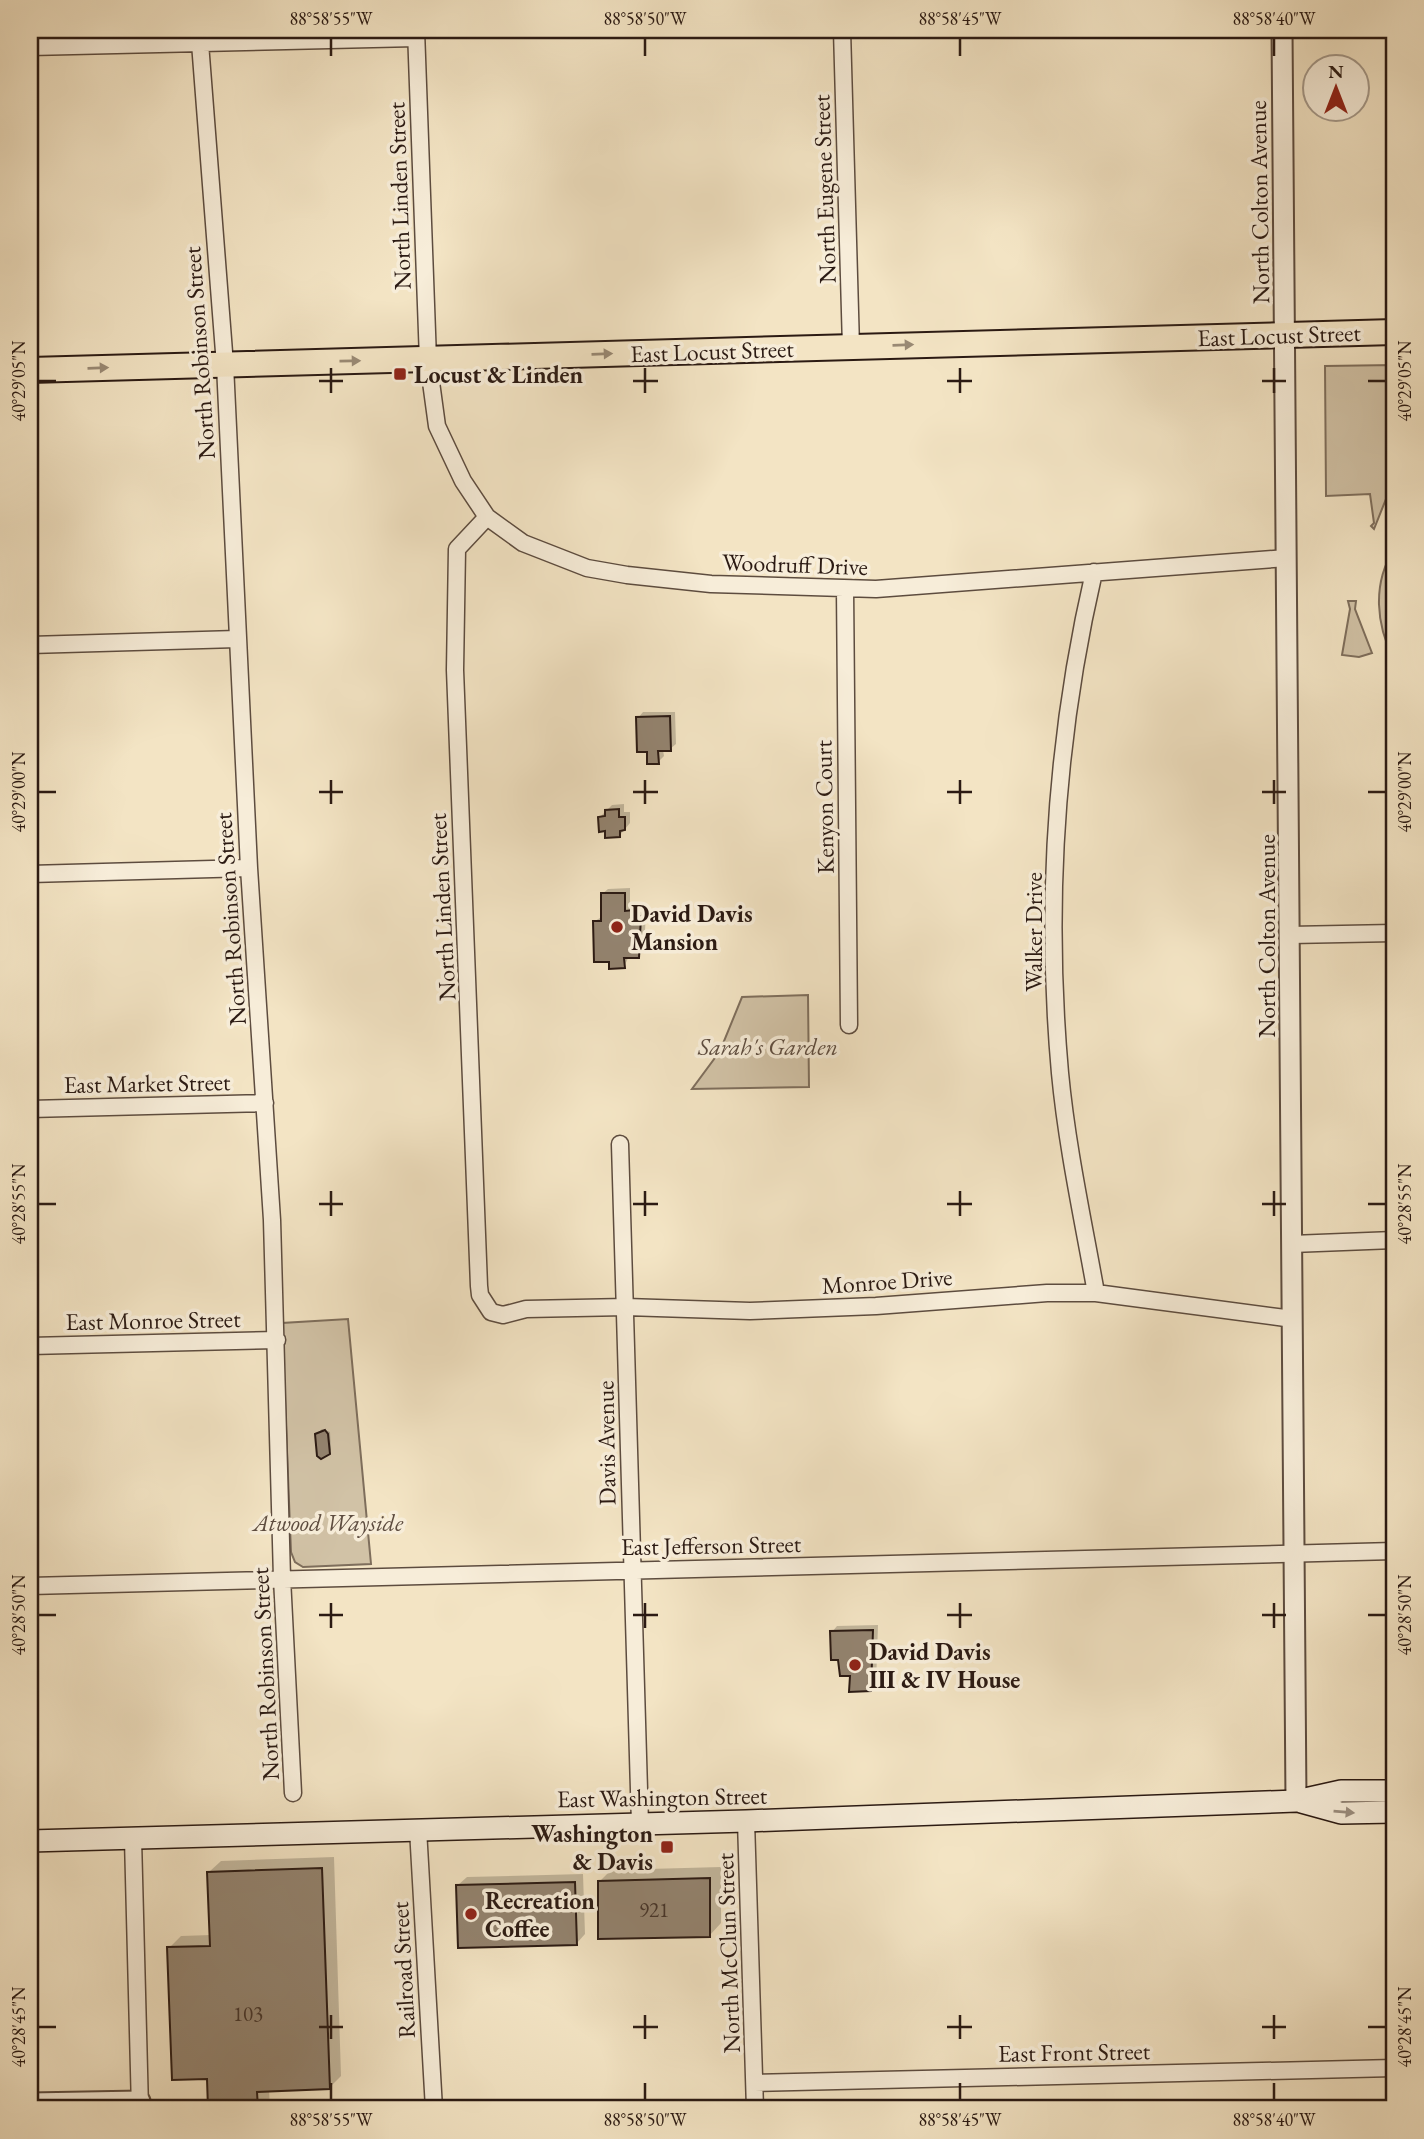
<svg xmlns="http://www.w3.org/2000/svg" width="1424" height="2139" font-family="'EB Garamond',serif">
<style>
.green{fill:#d1c2a6;stroke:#7e6e5c;stroke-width:2}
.shadow{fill:#0003}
.building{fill:#93836f;stroke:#2b1a13;stroke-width:2}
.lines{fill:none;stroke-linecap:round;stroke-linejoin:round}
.minor-casing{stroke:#5d4c3f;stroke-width:19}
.tertiary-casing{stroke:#5d4c3f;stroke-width:23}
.secondary-casing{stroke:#2b1a13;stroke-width:24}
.primary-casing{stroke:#2b1a13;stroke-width:28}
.minor{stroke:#f7edd9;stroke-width:16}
.tertiary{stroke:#f7edd9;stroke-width:19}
.secondary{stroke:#f7edd9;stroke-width:21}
.primary{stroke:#f3e4c4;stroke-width:24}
.oneway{fill:#998974}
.oneway2{fill:#9b8e80}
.ticks{fill:none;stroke:#2b1a13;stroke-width:2.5}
.poi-dot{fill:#8f2418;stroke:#f7edd9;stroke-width:2.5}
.labels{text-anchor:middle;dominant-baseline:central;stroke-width:7;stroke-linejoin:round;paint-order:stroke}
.number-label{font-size:21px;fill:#45342a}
.street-label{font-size:24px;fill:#2b1a13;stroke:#f7edd9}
.poi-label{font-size:24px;font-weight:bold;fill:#2b1a13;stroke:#f7edd9;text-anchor:start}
.park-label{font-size:24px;font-style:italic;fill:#5d4c3f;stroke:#f7edd9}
.neatline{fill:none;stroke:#2b1a13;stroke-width:2.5}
.ticks-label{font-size:18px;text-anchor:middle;fill:#2b1a13}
</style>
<rect width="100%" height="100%" fill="#f3e4c4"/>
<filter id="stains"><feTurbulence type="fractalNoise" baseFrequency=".00286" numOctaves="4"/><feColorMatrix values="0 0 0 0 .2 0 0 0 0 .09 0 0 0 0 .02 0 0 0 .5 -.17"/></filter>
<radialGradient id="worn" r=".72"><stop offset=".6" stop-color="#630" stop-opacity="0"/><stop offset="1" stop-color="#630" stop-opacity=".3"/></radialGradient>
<path class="green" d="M1394 365V494H1388L1374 529 1371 526 1374 523 1370 494 1326 496 1325 366Z
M1394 549V660C1376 625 1372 584 1394 549Z
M1348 601H1356L1355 609 1372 653 1359 657 1342 655 1350 609Z
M808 995 809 1087 692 1089 720 1051 742 997Z
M348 1319 371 1564 303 1567 295 1562 291 1552 282 1323Z"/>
<path class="shadow" d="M643 712H675L676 744 670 749 663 750 664 756 658 762 649 751 638 718Z
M624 804V812H630V823L620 835 607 830 600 817 612 805Z
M630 888V906L639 905V912H646L644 950 639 956H629L624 967 595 921 603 916 602 894 608 889Z
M322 1429 330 1432 331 1450 326 1457 318 1454 317 1434Z
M878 1625 876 1684 870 1690 851 1675 839 1658 832 1632 837 1626Z
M334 1857 341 2076 329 2088 269 2089 270 2109H210L209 2077 169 1948 181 1936 211 1935 209 1872 221 1861Z
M721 1867V1923L710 1935 599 1882 611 1870Z
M583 1874 585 1934 577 1943 458 1885 467 1877Z"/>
<path class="building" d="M670 716 671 751H658L659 764H647V752H637L636 717Z
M619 809V817H625V830L620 831V837L605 838V831L599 832 598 817 605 816V810Z
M601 893H625V911L634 910V917L641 916 639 958H624L625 968 609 969V962H594L593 921H601Z
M325 1430 328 1434 330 1454 321 1459 317 1456 315 1434Z
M873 1630 871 1691 849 1692 850 1676H840L838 1660H831L830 1631Z
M322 1868 330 2089 257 2092 258 2109H208L207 2079 172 2080 167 1947 210 1946 207 1872Z
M710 1878V1937L598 1939V1881Z
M575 1882 577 1945 458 1948 456 1885Z"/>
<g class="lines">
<g class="minor-casing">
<path id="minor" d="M416 30 428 360 437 426 463 481 487 517 523 543 587 568 627 575 711 584 876 589 1287 558
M842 30 851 347
M200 43 225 365 249 868 272 1220 282 1578 293 1793
M30 47 416 38
M487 517 457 549 455 670 479 1286 480 1295 491 1312 503 1315 526 1309 626 1307 750 1311 876 1306 1047 1293H1096L1293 1319
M1094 572C1056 736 1045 905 1060 1073 1067 1147 1083 1220 1096 1293
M845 589 849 1025
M30 645 237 639
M30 874 249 868
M1290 935 1394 933
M30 1109 265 1103
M620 1144 640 1824
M1292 1244 1394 1240
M30 1346 277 1340
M30 1586 1394 1551
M746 1821 755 2109
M418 1829 434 2109
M133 1839 140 2109
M755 2083 1394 2068"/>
</g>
<g class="tertiary-casing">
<path id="tertiary" d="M1282 30 1296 1801
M30 2103 140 2101"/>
</g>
<g class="secondary-casing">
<path id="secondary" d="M1301 1802 1341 1813 1394 1812
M30 1841 746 1821 1296 1801 1341 1791H1394"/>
</g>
<g class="primary-casing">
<path id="primary" d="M30 370 1394 332"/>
</g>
<use href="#minor" class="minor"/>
<use href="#tertiary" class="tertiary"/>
<use href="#secondary" class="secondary"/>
<use href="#primary" class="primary"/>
</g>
<defs><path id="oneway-solid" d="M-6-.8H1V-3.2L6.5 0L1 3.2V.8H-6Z" transform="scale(1.75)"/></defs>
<g class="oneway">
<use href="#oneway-solid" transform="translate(903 345) rotate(-2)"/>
<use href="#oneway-solid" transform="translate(602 354) rotate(-2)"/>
<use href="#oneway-solid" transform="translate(350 361) rotate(-1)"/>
<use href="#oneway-solid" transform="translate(98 368) rotate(-2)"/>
</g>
<use class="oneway2" href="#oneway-solid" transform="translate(1344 1812) rotate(5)"/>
<path class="ticks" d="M331 38V56M645 38V56M960 38V56M1274 38V56M331 368V393M645 368V393M960 368V393M1274 368V393M38 381H56M319 381H343M633 381H658M947 381H972M1262 381H1286M1368 381H1386M331 780V804M645 780V804M960 780V804M1274 780V804M38 792H56M319 792H343M633 792H658M947 792H972M1262 792H1286M1368 792H1386M331 1191V1216M645 1191V1216M960 1191V1216M1274 1191V1216M38 1204H56M319 1204H343M633 1204H658M947 1204H972M1262 1204H1286M1368 1204H1386M331 1603V1628M645 1603V1628M960 1603V1628M1274 1603V1628M38 1615H56M319 1615H343M633 1615H658M947 1615H972M1262 1615H1286M1368 1615H1386M331 2015V2039M645 2015V2039M960 2015V2039M1274 2015V2039M38 2027H56M319 2027H343M633 2027H658M947 2027H972M1262 2027H1286M1368 2027H1386M331 2083V2100M645 2083V2100M960 2083V2100M1274 2083V2100"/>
<g class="poi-dot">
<rect x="393" y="367" width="14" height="14" rx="3.5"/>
<circle cx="617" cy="927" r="7"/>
<circle cx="855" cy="1665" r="7"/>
<rect x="660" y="1840" width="14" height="14" rx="3.5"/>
<circle cx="471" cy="1914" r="7"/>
</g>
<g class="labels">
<g class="number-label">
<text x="654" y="1909">921</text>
<text x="248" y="2013">103</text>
</g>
<g class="street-label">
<text transform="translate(824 189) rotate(-92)">North Eugene Street</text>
<text transform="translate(399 196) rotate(-92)">North Linden Street</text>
<text transform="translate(1259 202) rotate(-91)">North Colton Avenue</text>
<text transform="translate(1279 335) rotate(-2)">East Locust Street</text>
<text transform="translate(712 351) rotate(-2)">East Locust Street</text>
<text transform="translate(199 353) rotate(-94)">North Robinson Street</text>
<text transform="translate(795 564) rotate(2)">Woodruff Drive</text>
<text transform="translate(824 807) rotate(-91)">Kenyon Court</text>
<text transform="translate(442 907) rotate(-93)">North Linden Street</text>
<text transform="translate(230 919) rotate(-94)">North Robinson Street</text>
<text transform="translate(1033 932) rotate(-90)">Walker Drive</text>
<text transform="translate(1266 936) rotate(-90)">North Colton Avenue</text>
<text transform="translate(147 1083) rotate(-1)">East Market Street</text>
<text transform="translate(887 1281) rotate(-4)">Monroe Drive</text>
<text transform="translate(153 1320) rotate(-1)">East Monroe Street</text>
<text transform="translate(606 1443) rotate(-91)">Davis Avenue</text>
<text transform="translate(711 1545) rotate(-1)">East Jefferson Street</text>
<text transform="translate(265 1674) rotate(-93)">North Robinson Street</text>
<text transform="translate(662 1797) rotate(-1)">East Washington Street</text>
<text transform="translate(728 1953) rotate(-92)">North McClun Street</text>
<text transform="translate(403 1970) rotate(-93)">Railroad Street</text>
<text transform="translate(1074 2052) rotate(-1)">East Front Street</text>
</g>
<g class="poi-label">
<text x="414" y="374">Locust &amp; Linden</text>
<text x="631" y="913">David Davis<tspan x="631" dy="28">Mansion</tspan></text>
<text x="869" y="1651">David Davis<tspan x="869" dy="28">III &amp; IV House</tspan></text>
<text x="653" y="1833" text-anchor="end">Washington<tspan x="653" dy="28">&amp; Davis</tspan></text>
<text x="485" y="1900">Recreation<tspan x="485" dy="28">Coffee</tspan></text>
</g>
<g class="park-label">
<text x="768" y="1046">Sarah's Garden</text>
<text x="328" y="1522">Atwood Wayside</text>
</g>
</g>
<rect width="1424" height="2139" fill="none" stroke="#f3e4c4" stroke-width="77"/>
<g transform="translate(1336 88)"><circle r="33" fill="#f7edd9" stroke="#a5998a" stroke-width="2"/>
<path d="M0-5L12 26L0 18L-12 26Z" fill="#8f2418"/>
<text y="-10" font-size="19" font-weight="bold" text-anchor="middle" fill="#2b1a13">N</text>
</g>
<rect x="38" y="38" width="1348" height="2062" class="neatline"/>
<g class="ticks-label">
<text x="331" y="25">88°58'55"W</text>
<text x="645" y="25">88°58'50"W</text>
<text x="960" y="25">88°58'45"W</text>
<text x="1274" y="25">88°58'40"W</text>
<text transform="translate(19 381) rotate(-90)" y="6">40°29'05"N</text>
<text transform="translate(1405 381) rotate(-90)" y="6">40°29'05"N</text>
<text transform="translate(19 792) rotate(-90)" y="6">40°29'00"N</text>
<text transform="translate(1405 792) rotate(-90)" y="6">40°29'00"N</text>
<text transform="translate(19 1204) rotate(-90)" y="6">40°28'55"N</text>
<text transform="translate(1405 1204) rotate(-90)" y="6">40°28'55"N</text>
<text transform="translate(19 1615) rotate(-90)" y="6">40°28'50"N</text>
<text transform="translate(1405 1615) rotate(-90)" y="6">40°28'50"N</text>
<text transform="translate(19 2027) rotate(-90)" y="6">40°28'45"N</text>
<text transform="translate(1405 2027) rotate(-90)" y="6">40°28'45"N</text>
<text x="331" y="2126">88°58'55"W</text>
<text x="645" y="2126">88°58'50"W</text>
<text x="960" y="2126">88°58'45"W</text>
<text x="1274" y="2126">88°58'40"W</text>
</g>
<rect width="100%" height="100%" filter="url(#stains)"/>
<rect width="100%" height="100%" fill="url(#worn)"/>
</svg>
